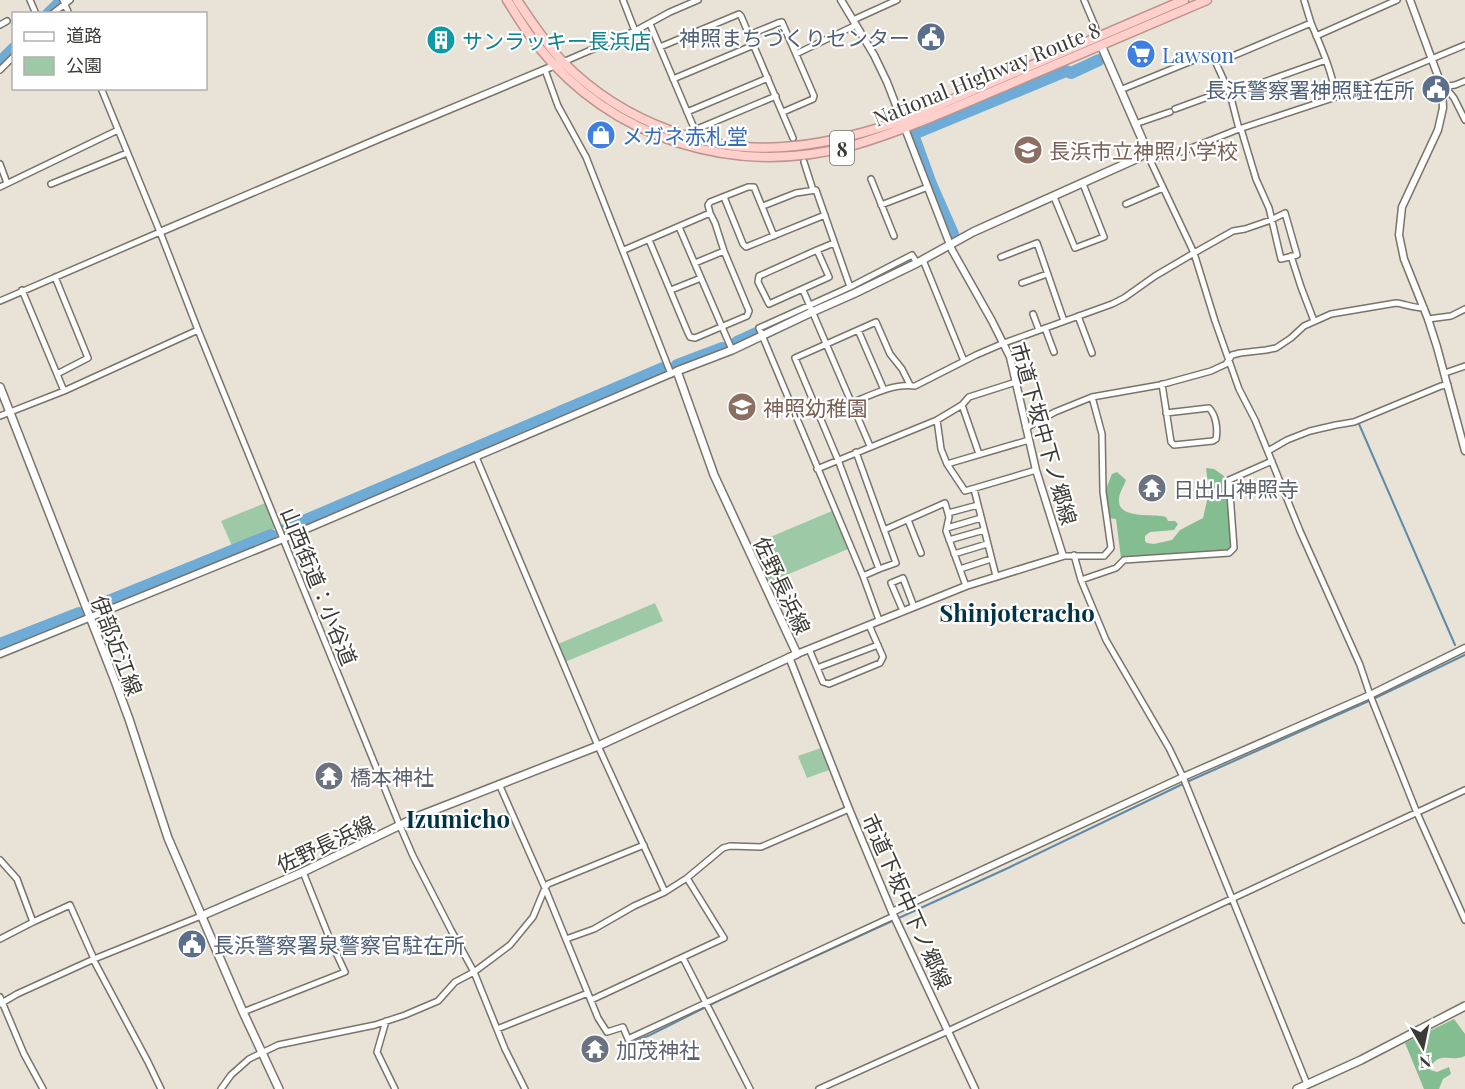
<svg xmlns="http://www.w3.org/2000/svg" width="1465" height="1089" font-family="'Playfair Display','Noto Sans JP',serif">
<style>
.green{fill:#9ec9a6}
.forest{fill:#83bd90}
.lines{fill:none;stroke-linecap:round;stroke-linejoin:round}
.stream{stroke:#5f89a6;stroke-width:2}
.river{stroke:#6eabd6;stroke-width:12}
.minor-casing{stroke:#797469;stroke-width:8}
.tertiary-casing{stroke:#797469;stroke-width:9}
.secondary-casing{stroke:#797469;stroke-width:10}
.trunk-casing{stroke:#bb948e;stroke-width:11}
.minor{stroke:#fff;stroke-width:5}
.tertiary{stroke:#fff;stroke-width:6}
.secondary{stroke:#fff;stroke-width:7}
.trunk{stroke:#ffd0cb;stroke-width:8}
.labels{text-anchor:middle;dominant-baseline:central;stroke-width:4.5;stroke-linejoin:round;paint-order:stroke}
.shield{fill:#fff;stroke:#767572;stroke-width:1.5}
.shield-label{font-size:20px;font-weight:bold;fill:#3c3a35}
.service-label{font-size:21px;fill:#4e5e75;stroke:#fff;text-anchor:end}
.culture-label{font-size:21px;fill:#0d838f;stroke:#fff;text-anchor:start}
.shop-label{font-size:21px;fill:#366cbe;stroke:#fff;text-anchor:start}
.street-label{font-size:21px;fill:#3c3a35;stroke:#fff}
.education-label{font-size:21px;fill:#785e54;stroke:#fff;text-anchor:start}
.worship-label{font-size:21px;fill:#5b616d;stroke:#fff;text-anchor:start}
.quarter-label{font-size:24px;font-weight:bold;fill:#003345;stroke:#fff}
</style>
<rect width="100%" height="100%" fill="#e8e3d6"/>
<path class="green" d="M265 503 276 528 232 546 221 521Z
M832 511 848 549 770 582 751 545Z
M655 603 663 621 565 662 558 644Z
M821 748 829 770 807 778 798 756Z"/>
<path class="forest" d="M1206 468 1214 469 1224 476 1232 546 1229 551 1121 558 1116 519 1109 518 1106 489 1112 474 1117 472 1126 480C1124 486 1119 493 1119 499 1117 520 1153 513 1166 517L1168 521H1175L1178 524 1174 530 1150 532 1145 536V541L1147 543 1154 544 1172 540 1180 530 1203 518 1209 492Z
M1454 1019 1465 1034V1056C1452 1063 1437 1049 1430 1070L1437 1072 1449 1067 1451 1074 1443 1079 1439 1089H1424L1405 1043Z"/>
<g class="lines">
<path class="stream" d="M1359 424 1455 645
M620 1047 650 1035 722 999 1008 868 1189 781 1371 700 1465 655"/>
<path class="river" d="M48 14 62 0
M0 62 14 48
M953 234 931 184 914 137 916 133 1066 71 1071 73 1099 60
M818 305 912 260
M737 342 772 326
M677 365 722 348
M287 528 663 368
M96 606 271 535
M0 644 79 613"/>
<g class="minor-casing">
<path id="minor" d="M30 0 36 14
M63 0 69 14
M623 0 635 31
M1084 0 1095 26 1098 38
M1304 0 1311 23
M52 14 70 0
M853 20 897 0
M650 24 694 128 697 129 776 96
M0 25 7 21
M749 35 778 23 782 22 814 96 813 99 783 112
M1316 36 1397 0
M660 47 739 14 741 16 793 138
M796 54 856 25
M563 62 635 31 670 12 698 0
M0 70 14 56
M545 70 558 106 586 157 671 374
M673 79 754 45
M1442 87 1455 85 1465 81
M101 88 160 232 198 330 400 826 413 856 451 930 474 972 505 1049 525 1089
M1120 90 1209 54
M1443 93H1450L1454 98 1465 120
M1230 94 1326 60
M1175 109 1227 90
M687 112 768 78
M1135 124 1170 112
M1239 129 1230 94 1216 63 1311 23C1321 47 1332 71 1336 97
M1144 154 1150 160 1194 253 1233 231 1245 229 1271 220 1285 213 1297 255 1281 259 1269 208 1256 179 1241 129
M1150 160 1181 152 1239 129 1336 97 1376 82 1465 45
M804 162 813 190
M0 164 7 183
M871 179 894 236
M51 184 127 153
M0 187 118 130
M724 197 743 244 746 247 825 215
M1054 197 1075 248 1104 237 1083 184
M1126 204 1163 188
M881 205 928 187
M763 206 796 193 816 190 850 287
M679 227 732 350
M649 240 688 333 690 337 695 338 747 316 749 311 724 251 715 223 710 213 708 205 710 202 748 187H754L774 236
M624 250 710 213
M817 250 829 277 769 304 758 282 759 276Z
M817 250 834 243
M1291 256 1301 287 1314 321
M1001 257 1037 243 1064 321
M923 260 964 361
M695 263 724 251
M55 277 88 358 57 374
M1022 283 1047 274
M22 290 64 391
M671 290 701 278
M803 290 870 446
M0 301 160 232
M1033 314 1039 330
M1078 316 1092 353
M1428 319 1451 316 1465 309
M1045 328 1054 352
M858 330 884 390
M1445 373 1465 366
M1162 384 1171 442 1174 445 1213 441 1216 439C1218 429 1216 415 1209 408L1166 413
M852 403C871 395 894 383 915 386L976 355 1004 343 1112 304 1124 298 1155 276 1194 253 1215 321 1239 389 1255 420 1300 531 1360 665 1370 695 1417 813 1465 920
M962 405 979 454
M0 416 64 391 198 330
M937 420 941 449 947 464 965 491 1036 470
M1026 428 1055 412 1092 397 1160 385 1211 371 1226 364 1232 355 1240 353 1266 350 1276 348 1291 338 1304 326 1331 314 1396 303C1405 304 1414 308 1424 308
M1268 451 1287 440 1310 431 1336 425 1354 422 1441 386 1448 385
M856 452 896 563 879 569
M476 457 598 746 665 892
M947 464 1029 440
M817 469 937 420 962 405 969 397 1016 382
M974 489 996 576
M948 513 978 505
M908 520 921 553
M947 528 981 518
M884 530 945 503 949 517 946 531 966 586
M949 540 984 530
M954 554 987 544
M1074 555 1081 580 1106 640 1169 748 1183 777 1307 1084
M1063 556H1104L1111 548 1103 492 1102 434 1092 397
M960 569 991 559
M863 576 879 569 838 460 795 358 876 322 890 354 902 369 910 385
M1081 580 1116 568 1124 560 1229 553 1234 548 1229 480 1272 461
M903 611 891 583 903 578 914 607
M879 620 863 576 759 328 850 287 912 255 917 263
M809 649 823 682 829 684 880 663 883 657 869 625
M817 668 878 645
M499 784 545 888 598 1018 607 1032 623 1027 628 1039 894 916
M0 860 17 879 33 922 70 905 94 959
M0 939 33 922
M566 939 594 929 634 906 665 892 687 878 723 848 730 846 761 847 849 809
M683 958 750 1089
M93 959 148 1062 161 1089
M0 997 24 1054 43 1089
M591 1000 724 938 687 878
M0 1004 17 994 94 959 201 916
M243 1012 345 972 331 942 303 872
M386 1021 377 1052 395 1089
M497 1029 588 993
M221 1089 231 1075 249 1059 278 1045 375 1025 405 1015 438 1001 455 982 474 972 510 945 533 917 545 888 548 884 644 845
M819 1089 948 1031 1465 790"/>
</g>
<g class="tertiary-casing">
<path id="tertiary" d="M1410 0 1442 87 1443 108 1438 130 1402 207 1399 235 1404 259 1428 319 1437 347 1465 451
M160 232 383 137 558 64
M0 654 283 539 677 371
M797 654 966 586 1063 556 1036 470 1010 357 992 321 952 250 887 82 874 55 841 0
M789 657 849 809 892 912 975 1089
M892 912 1183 777 1370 695 1465 648"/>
</g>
<g class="secondary-casing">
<path id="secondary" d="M0 387 115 681 129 719 168 838 243 1012 279 1089
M201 916 303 872 419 816 598 746 797 654 714 475 677 371 732 350 812 312 853 294 917 263 973 232 1136 159 1144 154 1145 146 1101 45
M1297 1089 1361 1060 1465 1006"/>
</g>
<g class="trunk-casing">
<path id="trunk" d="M507 0C517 16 526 31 537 45 613 140 734 177 851 146 903 131 953 108 1003 87 1071 58 1139 29 1207 0
M517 0C531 21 546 44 563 62 622 122 711 156 795 146 835 142 872 131 909 118L1184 0"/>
</g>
<use href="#minor" class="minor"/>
<use href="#tertiary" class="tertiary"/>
<use href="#secondary" class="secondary"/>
<use href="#trunk" class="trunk"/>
</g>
<defs>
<g id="civic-disc" transform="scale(1.5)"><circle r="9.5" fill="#5c6f8a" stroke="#fff"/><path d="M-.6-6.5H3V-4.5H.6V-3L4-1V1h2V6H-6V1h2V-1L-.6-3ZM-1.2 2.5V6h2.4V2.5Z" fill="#fff"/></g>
<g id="building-disc" transform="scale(1.5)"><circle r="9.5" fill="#0f9aa8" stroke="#fff"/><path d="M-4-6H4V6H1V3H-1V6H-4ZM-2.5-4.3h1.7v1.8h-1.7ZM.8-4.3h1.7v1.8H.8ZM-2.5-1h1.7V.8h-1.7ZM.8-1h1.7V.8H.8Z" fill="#fff"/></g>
<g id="supermarket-disc" transform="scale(1.5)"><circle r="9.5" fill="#3f7fe0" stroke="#fff"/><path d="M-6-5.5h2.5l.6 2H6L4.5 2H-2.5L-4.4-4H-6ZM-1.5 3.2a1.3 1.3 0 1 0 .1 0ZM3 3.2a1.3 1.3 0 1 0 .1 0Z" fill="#fff"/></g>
<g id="shop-disc" transform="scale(1.5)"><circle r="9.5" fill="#3f7fe0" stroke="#fff"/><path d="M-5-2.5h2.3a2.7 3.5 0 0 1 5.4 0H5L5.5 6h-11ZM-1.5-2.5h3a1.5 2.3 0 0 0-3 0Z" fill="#fff"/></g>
<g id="school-disc" transform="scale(1.5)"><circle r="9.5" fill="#8d6e63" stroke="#fff"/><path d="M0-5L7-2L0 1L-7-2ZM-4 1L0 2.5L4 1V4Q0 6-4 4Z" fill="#fff"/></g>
<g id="temple-disc" transform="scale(1.5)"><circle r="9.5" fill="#6b7280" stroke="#fff"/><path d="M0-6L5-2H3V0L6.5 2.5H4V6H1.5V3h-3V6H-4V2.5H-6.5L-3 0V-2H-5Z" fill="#fff"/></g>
</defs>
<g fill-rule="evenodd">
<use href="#civic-disc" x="931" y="37"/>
<use href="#building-disc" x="441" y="40"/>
<use href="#supermarket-disc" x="1141" y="54"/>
<use href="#civic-disc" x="1436" y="89"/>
<use href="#shop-disc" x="601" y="135"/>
<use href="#school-disc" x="1028" y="150"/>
<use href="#school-disc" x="742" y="407"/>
<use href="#temple-disc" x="1152" y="488"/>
<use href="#temple-disc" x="329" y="776"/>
<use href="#civic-disc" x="192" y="944"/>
<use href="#temple-disc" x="595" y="1049"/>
</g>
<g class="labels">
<rect class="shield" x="830" y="131" width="24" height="34" rx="4.5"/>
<g class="shield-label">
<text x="842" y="148">8</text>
</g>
<g class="service-label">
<text x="910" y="37">神照まちづくりセンター</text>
<text x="1415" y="89">長浜警察署神照駐在所</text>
<text x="213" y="944" text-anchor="start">長浜警察署泉警察官駐在所</text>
</g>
<g class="culture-label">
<text x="462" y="40">サンラッキー長浜店</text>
</g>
<g class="shop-label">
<text x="1162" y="54">Lawson</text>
<text x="622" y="135">メガネ赤札堂</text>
</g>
<g class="street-label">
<text transform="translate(986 73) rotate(-22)">National Highway Route 8</text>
<text transform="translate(1045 433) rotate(74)">市道下坂中下ノ郷線</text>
<text transform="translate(783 585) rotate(65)">佐野長浜線</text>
<text transform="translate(320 586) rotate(68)">山西街道：小谷道</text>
<text transform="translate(118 645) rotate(69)">伊部近江線</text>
<text transform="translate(325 843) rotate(-25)">佐野長浜線</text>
<text transform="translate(908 901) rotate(66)">市道下坂中下ノ郷線</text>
</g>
<g class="education-label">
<text x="1049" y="150">長浜市立神照小学校</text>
<text x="763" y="407">神照幼稚園</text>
</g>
<g class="worship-label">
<text x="1173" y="488">日出山神照寺</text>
<text x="350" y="776">橋本神社</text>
<text x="616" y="1049">加茂神社</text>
</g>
<g class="quarter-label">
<text x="1017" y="612">Shinjoteracho</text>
<text x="458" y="818">Izumicho</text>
</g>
</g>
<rect x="12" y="12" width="195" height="78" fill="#ffffff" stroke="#b1b0ae" stroke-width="1.5"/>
<rect x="24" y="32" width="30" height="9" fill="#ffffff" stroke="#b1b0ae" stroke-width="1.5"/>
<text x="66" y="42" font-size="18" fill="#3c3a35">道路</text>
<rect x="24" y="57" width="30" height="18" fill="#9ec9a6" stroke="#b1b0ae" stroke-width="1.5"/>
<text x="66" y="72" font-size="18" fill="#3c3a35">公園</text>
<g transform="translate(1423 1047) rotate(171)" stroke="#ffffff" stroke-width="4.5" paint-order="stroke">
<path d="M0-4.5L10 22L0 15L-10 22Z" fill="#3c3a35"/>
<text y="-9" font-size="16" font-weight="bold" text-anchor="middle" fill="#3c3a35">N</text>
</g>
</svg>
